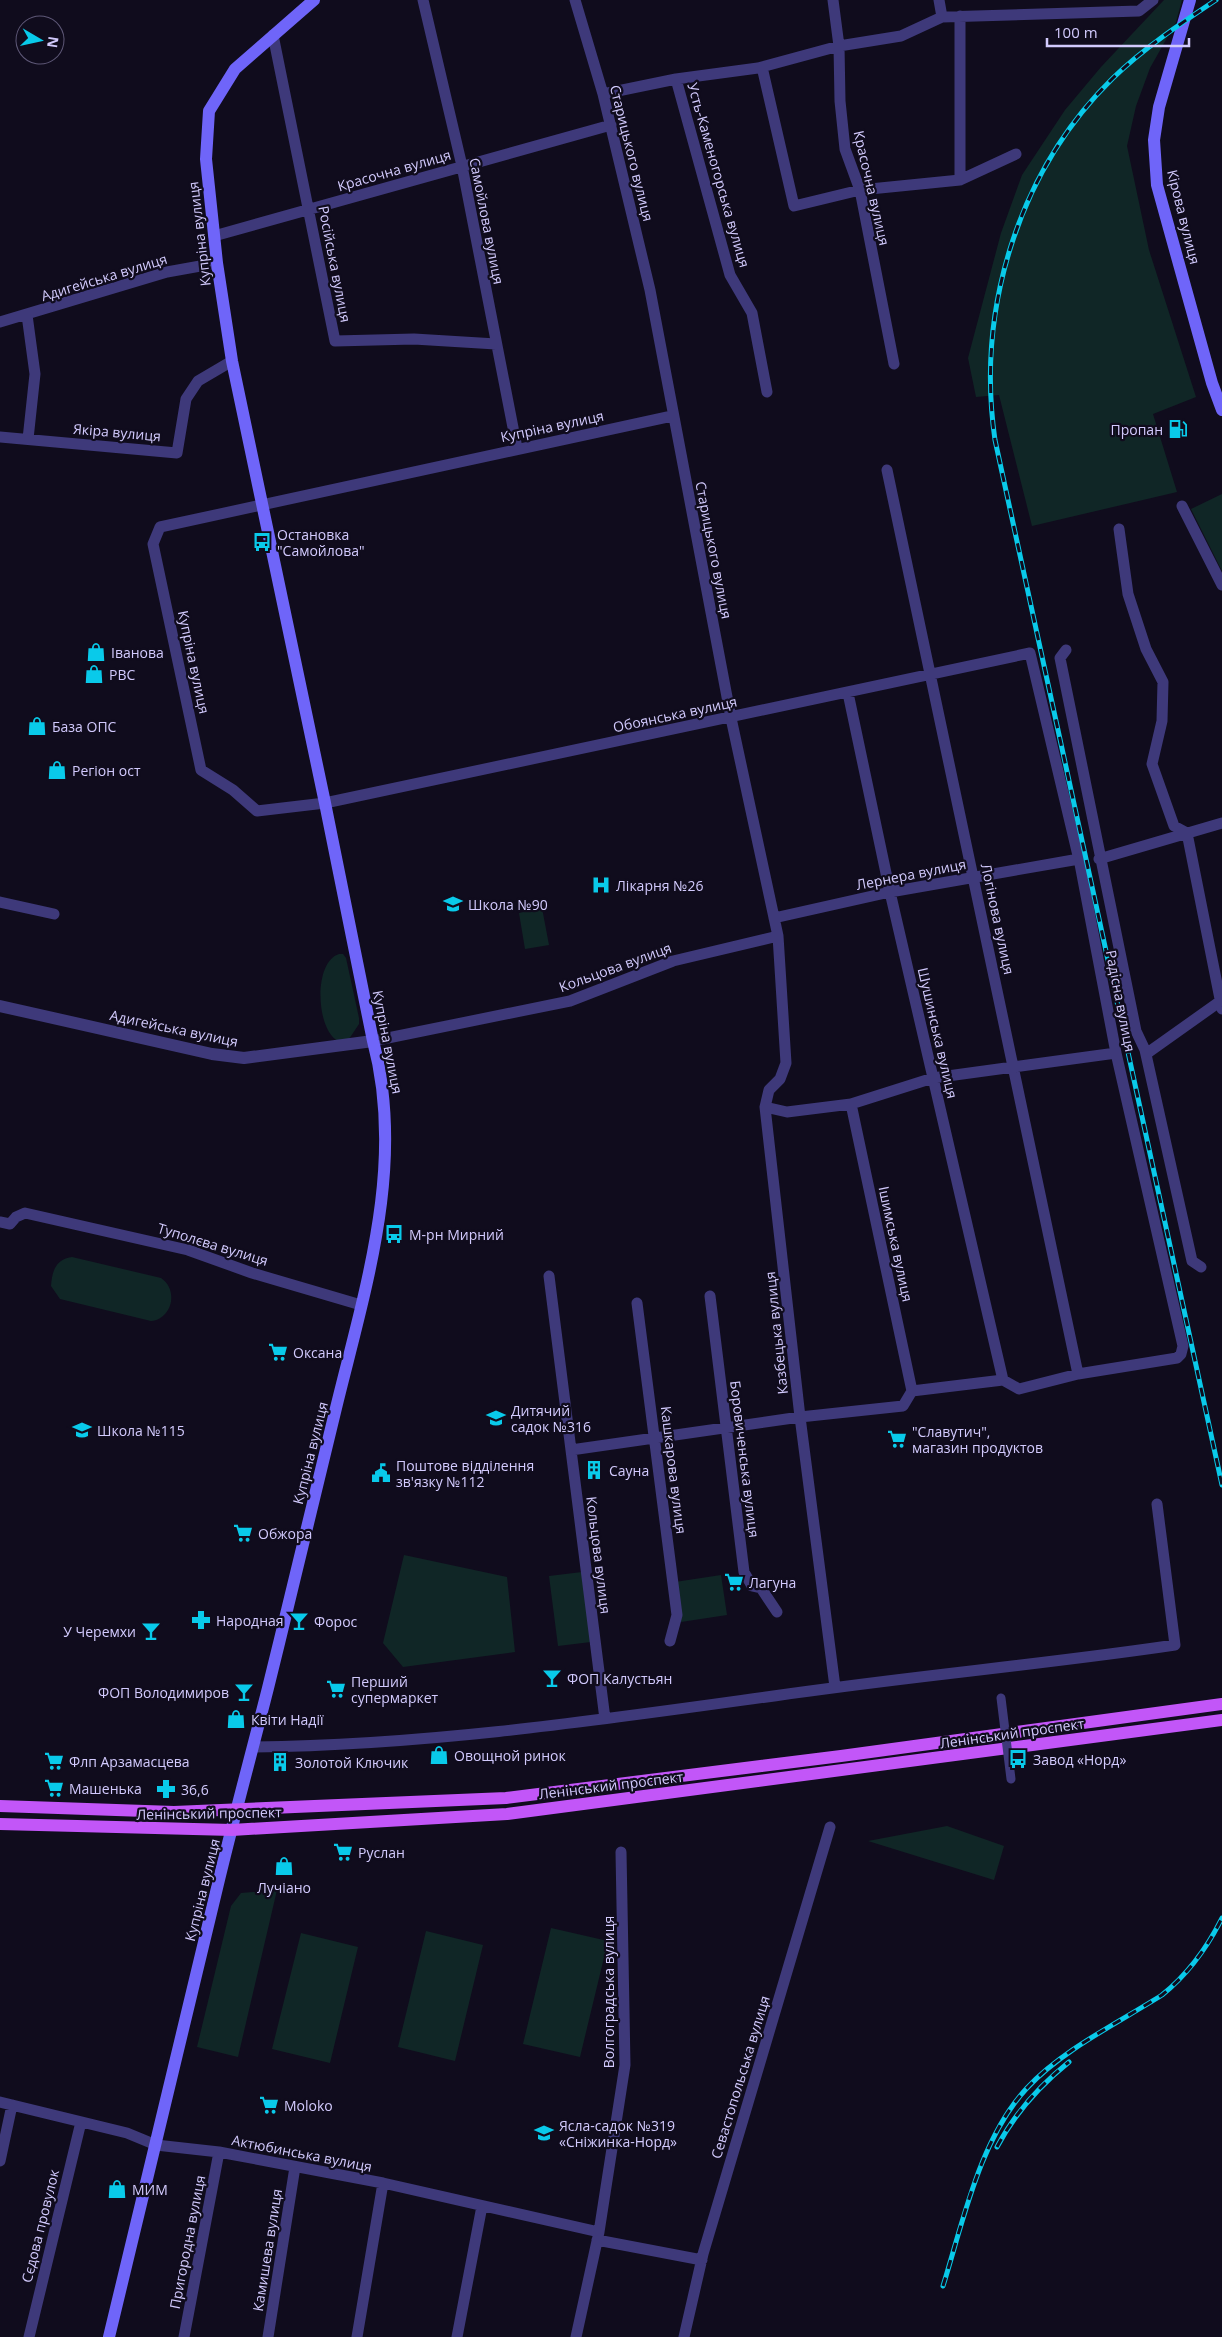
<svg xmlns="http://www.w3.org/2000/svg" width="1222" height="2337" font-family="'Open Sans',sans-serif">
<style>
.green{fill:#102626}
.lines{fill:none;stroke-linecap:round;stroke-linejoin:round}
.minor{stroke:#3e397a;stroke-width:11}
.tertiary{stroke:#3e397a;stroke-width:12}
.secondary{stroke:#6f65f9;stroke-width:12}
.primary{stroke:#c256f8;stroke-width:12}
.rail-casing{stroke:#09caea;stroke-width:5}
.rail{stroke:#100c1d;stroke-width:3;stroke-dasharray:9;stroke-linecap:butt}
.pedestrian-bridge{stroke:#3e397a;stroke-width:9}
.labels{text-anchor:middle;dominant-baseline:central;stroke-width:4.5;stroke-linejoin:round;paint-order:stroke}
.street-label{font-size:14px;fill:#d2cafd;stroke:#100c1d}
.poi-label{font-size:14px;fill:#d2cafd;stroke:#100c1d;text-anchor:start}
</style>
<rect width="100%" height="100%" fill="#100c1d"/>
<path class="green" d="M1164 0H1182L1176 22 1150 68 1136 106 1127 146 1149 250 1196 397 1153 414 1177 492 1032 526 999 395 976 397 968 358 1001 233 1022 175 1065 110 1101 67Z
M1222 494V571L1191 509Z
M542 908 549 945 525 949 519 913Z
M339 954H343L346 958 359 1018V1024L349 1039 338 1041C316 1030 313 962 339 954Z
M72 1257 161 1278C179 1290 172 1319 151 1321L60 1299 51 1286C52 1271 56 1259 72 1257Z
M404 1555 507 1577 515 1652 403 1667 383 1643Z
M582 1572 591 1642 558 1646 549 1576Z
M721 1575 727 1615 681 1622 675 1582Z
M947 1826 1004 1846 994 1880 868 1841Z
M277 1890 238 2057 197 2047 231 1906 241 1893Z
M551 1928 608 1941 580 2057 523 2044Z
M426 1931 483 1945 455 2061 398 2047Z
M301 1933 358 1947 330 2063 272 2049Z"/>
<g class="lines">
<path class="minor" d="M423 0 462 166 517 448
M575 0 603 94 650 290 731 718 778 936 786 1063 780 1079 769 1090 765 1107 800 1417 835 1687
M833 0 839 46 840 101 845 149 860 190 894 364
M939 0 942 17
M273 35 335 341 414 339 496 344
M762 67 794 206 860 190 960 180 1016 154
M676 79 730 275 752 313 767 392
M603 94 676 79 758 68 839 46 901 36 942 17 1139 11 1153 0
M960 180V16
M214 236 611 125
M27 315 35 374 28 439
M0 322 167 272 217 263
M0 437 177 453 186 399 198 381 232 361
M887 470 1078 1374
M1182 506 1222 585
M1119 529 1128 594 1146 649 1163 682 1162 721 1152 764 1174 826 1187 833 1222 1009
M1066 650 1060 658 1136 1031 1145 1050 1192 1261 1201 1267
M848 693 890 892 1003 1380
M1099 859 1222 823
M0 902 54 914
M774 918 890 892 1079 859 1080 864
M373 1041 570 1001 673 961 778 936
M1146 1054 1222 1000
M851 1104 912 1391
M765 1107 787 1112 851 1104 933 1078 1116 1053
M0 1222 10 1224 16 1217 25 1213 188 1250 252 1273 361 1305
M549 1276 605 1719
M710 1296 744 1572 752 1586 761 1588 777 1612
M637 1303 677 1615 670 1641
M571 1450 800 1417 903 1406 912 1391 1003 1380 1019 1389 1078 1374 1177 1358 1181 1354 1183 1346 1116 1053 1080 864 1030 653 325 803 257 811 233 790 201 770 153 544 160 527 672 416
M254 1747C441 1745 626 1716 810 1691 932 1674 1054 1663 1175 1645L1157 1504
M0 2102 127 2133 156 2145 219 2152 383 2183 599 2232
M0 2161 12 2105
M597 2240 702 2260
M29 2337 81 2122
M184 2337 219 2152
M268 2337 295 2167
M357 2337 383 2183
M457 2337 482 2206
M576 2337 599 2232 625 2065 621 1852
M684 2337 703 2254 830 1827"/>
<path class="tertiary" d="M0 1006 212 1054 244 1058 373 1041"/>
<path class="secondary" d="M1190 0 1159 107 1154 140 1157 185 1212 383 1222 410
M109 2337C145 2188 180 2038 217 1888 233 1821 251 1755 268 1688 291 1595 313 1502 336 1408 365 1289 406 1164 373 1041L325 803 232 361 217 263 206 159 209 111 235 69 314 0"/>
<path class="primary" d="M0 1806 174 1812 506 1798 841 1756 1222 1704
M0 1824 232 1830 507 1814 1222 1720"/>
<g class="rail-casing">
<path id="rail" d="M1216 0C1180 24 1144 48 1113 78 1018 171 976 310 995 440L1222 1485
M997 2147C1015 2113 1039 2086 1069 2062
M943 2286C963 2222 980 2138 1027 2088 1062 2050 1118 2023 1162 1995 1188 1974 1207 1948 1222 1918"/>
</g>
<use href="#rail" class="rail"/>
<path class="pedestrian-bridge" d="M1001 1698 1011 1779"/>
</g>
<defs>
<g id="fuel-bare" transform="scale(1.5)"><path d="M-5.5-6h7V0h2V4h1.3V-2.5L3-4.5l.8-.8L6-3V5H2.5V1h-1V6h-7ZM-4.2-4.7v3.2H.2V-4.7Z" fill="#09caea" stroke="#100c1d" stroke-width="2.5" paint-order="stroke"/></g>
<g id="bus-bare" transform="scale(1.5)"><path d="M-5-6H5V4H4V6H2V4H-2V6H-4V4H-5ZM-3.5-4V0h7V-4ZM-3.5 1.2v1.5H-2V1.2ZM2 1.2v1.5H3.5V1.2Z" fill="#09caea" stroke="#100c1d" stroke-width="2.5" paint-order="stroke"/></g>
<g id="shop-bare" transform="scale(1.5)"><path d="M-5-2.5h2.3a2.7 3.5 0 0 1 5.4 0H5L5.5 6h-11ZM-1.5-2.5h3a1.5 2.3 0 0 0-3 0Z" fill="#09caea" stroke="#100c1d" stroke-width="2.5" paint-order="stroke"/></g>
<g id="hospital-bare" transform="scale(1.5)"><path d="M-5-5h3v3.5h4V-5h3V5h-3V1.5h-4V5h-3Z" fill="#09caea" stroke="#100c1d" stroke-width="2.5" paint-order="stroke"/></g>
<g id="school-bare" transform="scale(1.5)"><path d="M0-5L7-2L0 1L-7-2ZM-4 1L0 2.5L4 1V4Q0 6-4 4Z" fill="#09caea" stroke="#100c1d" stroke-width="2.5" paint-order="stroke"/></g>
<g id="supermarket-bare" transform="scale(1.5)"><path d="M-6-5.5h2.5l.6 2H6L4.5 2H-2.5L-4.4-4H-6ZM-1.5 3.2a1.3 1.3 0 1 0 .1 0ZM3 3.2a1.3 1.3 0 1 0 .1 0Z" fill="#09caea" stroke="#100c1d" stroke-width="2.5" paint-order="stroke"/></g>
<g id="building-bare" transform="scale(1.5)"><path d="M-4-6H4V6H1V3H-1V6H-4ZM-2.5-4.3h1.7v1.8h-1.7ZM.8-4.3h1.7v1.8H.8ZM-2.5-1h1.7V.8h-1.7ZM.8-1h1.7V.8H.8Z" fill="#09caea" stroke="#100c1d" stroke-width="2.5" paint-order="stroke"/></g>
<g id="civic-bare" transform="scale(1.5)"><path d="M-.6-6.5H3V-4.5H.6V-3L4-1V1h2V6H-6V1h2V-1L-.6-3ZM-1.2 2.5V6h2.4V2.5Z" fill="#09caea" stroke="#100c1d" stroke-width="2.5" paint-order="stroke"/></g>
<g id="pharmacy-bare" transform="scale(1.5)"><path d="M-2-6h4v4h4v4h-4v4h-4v-4h-4v-4h4Z" fill="#09caea" stroke="#100c1d" stroke-width="2.5" paint-order="stroke"/></g>
<g id="bar-bare" transform="scale(1.5)"><path d="M-6-5H6L.8 .8V4.5H3.5V6h-7V4.5H-.8V.8Z" fill="#09caea" stroke="#100c1d" stroke-width="2.5" paint-order="stroke"/></g>
</defs>
<g fill-rule="evenodd">
<use href="#fuel-bare" x="1178" y="429"/>
<use href="#bus-bare" x="262" y="542"/>
<use href="#shop-bare" x="96" y="652"/>
<use href="#shop-bare" x="94" y="674"/>
<use href="#shop-bare" x="37" y="726"/>
<use href="#shop-bare" x="57" y="770"/>
<use href="#hospital-bare" x="601" y="885"/>
<use href="#school-bare" x="453" y="904"/>
<use href="#bus-bare" x="394" y="1234"/>
<use href="#supermarket-bare" x="278" y="1352"/>
<use href="#school-bare" x="496" y="1418"/>
<use href="#school-bare" x="82" y="1430"/>
<use href="#supermarket-bare" x="897" y="1439"/>
<use href="#building-bare" x="594" y="1470"/>
<use href="#civic-bare" x="381" y="1473"/>
<use href="#supermarket-bare" x="243" y="1533"/>
<use href="#supermarket-bare" x="734" y="1582"/>
<use href="#pharmacy-bare" x="201" y="1620"/>
<use href="#bar-bare" x="299" y="1621"/>
<use href="#bar-bare" x="151" y="1631"/>
<use href="#bar-bare" x="552" y="1678"/>
<use href="#supermarket-bare" x="336" y="1689"/>
<use href="#bar-bare" x="244" y="1692"/>
<use href="#shop-bare" x="236" y="1719"/>
<use href="#shop-bare" x="439" y="1755"/>
<use href="#bus-bare" x="1018" y="1759"/>
<use href="#supermarket-bare" x="54" y="1761"/>
<use href="#building-bare" x="280" y="1762"/>
<use href="#supermarket-bare" x="54" y="1788"/>
<use href="#pharmacy-bare" x="166" y="1789"/>
<use href="#supermarket-bare" x="343" y="1852"/>
<use href="#shop-bare" x="284" y="1866"/>
<use href="#supermarket-bare" x="269" y="2105"/>
<use href="#school-bare" x="544" y="2133"/>
<use href="#shop-bare" x="117" y="2189"/>
</g>
<g class="labels">
<g class="street-label">
<text transform="translate(632 153) rotate(76)">Старицького вулиця</text>
<text transform="translate(394 170) rotate(-16)">Красочна вулиця</text>
<text transform="translate(719 175) rotate(74)">Усть-Каменогорська вулиця</text>
<text transform="translate(872 188) rotate(77)">Красочна вулиця</text>
<text transform="translate(1184 217) rotate(76)">Кірова вулиця</text>
<text transform="translate(487 221) rotate(79)">Самойлова вулиця</text>
<text transform="translate(199 234) rotate(-97)">Купріна вулиця</text>
<text transform="translate(335 264) rotate(79)">Російська вулиця</text>
<text transform="translate(104 277) rotate(-17)">Адигейська вулиця</text>
<text transform="translate(552 426) rotate(-12)">Купріна вулиця</text>
<text transform="translate(117 432) rotate(5)">Якіра вулиця</text>
<text transform="translate(714 550) rotate(79)">Старицького вулиця</text>
<text transform="translate(194 662) rotate(78)">Купріна вулиця</text>
<text transform="translate(675 714) rotate(-12)">Обоянська вулиця</text>
<text transform="translate(911 874) rotate(-11)">Лернера вулиця</text>
<text transform="translate(998 919) rotate(78)">Логінова вулиця</text>
<text transform="translate(615 967) rotate(-20)">Кольцова вулиця</text>
<text transform="translate(1121 1001) rotate(79)">Радісна вулиця</text>
<text transform="translate(174 1028) rotate(12)">Адигейська вулиця</text>
<text transform="translate(938 1033) rotate(77)">Шушинська вулиця</text>
<text transform="translate(388 1042) rotate(79)">Купріна вулиця</text>
<text transform="translate(213 1244) rotate(17)">Туполєва вулиця</text>
<text transform="translate(896 1244) rotate(78)">Ішимська вулиця</text>
<text transform="translate(776 1333) rotate(-96)">Казбецька вулиця</text>
<text transform="translate(310 1453) rotate(-76)">Купріна вулиця</text>
<text transform="translate(745 1459) rotate(83)">Боровиченська вулиця</text>
<text transform="translate(674 1470) rotate(83)">Кашкарова вулиця</text>
<text transform="translate(599 1555) rotate(83)">Кольцова вулиця</text>
<text transform="translate(1012 1733) rotate(-8)">Ленінський проспект</text>
<text transform="translate(611 1785) rotate(-7)">Ленінський проспект</text>
<text transform="translate(209 1813) rotate(-1)">Ленінський проспект</text>
<text transform="translate(202 1890) rotate(-76)">Купріна вулиця</text>
<text transform="translate(608 1992) rotate(-90)">Волгоградська вулиця</text>
<text transform="translate(740 2077) rotate(-73)">Севастопольська вулиця</text>
<text transform="translate(302 2153) rotate(11)">Актюбинська вулиця</text>
<text transform="translate(40 2226) rotate(-76)">Сєдова провулок</text>
<text transform="translate(187 2242) rotate(-79)">Пригородна вулиця</text>
<text transform="translate(267 2250) rotate(-81)">Камишева вулиця</text>
</g>
<g class="poi-label">
<text x="1163" y="429" text-anchor="end">Пропан</text>
<text x="277" y="534">Остановка<tspan x="277" dy="16">"Самойлова"</tspan></text>
<text x="111" y="652">Іванова</text>
<text x="109" y="674">РВС</text>
<text x="52" y="726">База ОПС</text>
<text x="72" y="770">Регіон ост</text>
<text x="616" y="885">Лікарня №26</text>
<text x="468" y="904">Школа №90</text>
<text x="409" y="1234">М-рн Мирний</text>
<text x="293" y="1352">Оксана</text>
<text x="511" y="1410">Дитячий<tspan x="511" dy="16">садок №316</tspan></text>
<text x="97" y="1430">Школа №115</text>
<text x="912" y="1431">"Славутич",<tspan x="912" dy="16">магазин продуктов</tspan></text>
<text x="396" y="1465">Поштове відділення<tspan x="396" dy="16">зв'язку №112</tspan></text>
<text x="609" y="1470">Сауна</text>
<text x="258" y="1533">Обжора</text>
<text x="749" y="1582">Лагуна</text>
<text x="216" y="1620">Народная</text>
<text x="314" y="1621">Форос</text>
<text x="136" y="1631" text-anchor="end">У Черемхи</text>
<text x="567" y="1678">ФОП Калустьян</text>
<text x="351" y="1681">Перший<tspan x="351" dy="16">супермаркет</tspan></text>
<text x="229" y="1692" text-anchor="end">ФОП Володимиров</text>
<text x="251" y="1719">Квіти Надії</text>
<text x="454" y="1755">Овощной ринок</text>
<text x="1033" y="1759">Завод «Норд»</text>
<text x="69" y="1761">Флп Арзамасцева</text>
<text x="295" y="1762">Золотой Ключик</text>
<text x="69" y="1788">Машенька</text>
<text x="181" y="1789">36,6</text>
<text x="358" y="1852">Руслан</text>
<text x="284" y="1887" text-anchor="middle">Лучіано</text>
<text x="284" y="2105">Moloko</text>
<text x="559" y="2125">Ясла-садок №319<tspan x="559" dy="16">«Сніжинка-Норд»</tspan></text>
<text x="132" y="2189">МИМ</text>
</g>
</g>
<g transform="translate(40 40) rotate(99)"><circle r="24" fill="#100c1d" stroke="#5e5877"/>
<path d="M0-4L9 19L0 12L-9 19Z" fill="#09caea"/>
<text y="-8" font-size="14" font-weight="bold" text-anchor="middle" fill="#d2cafd">N</text>
</g>
<path d="M1047 38v8h142v-8" fill="none" stroke="#d2cafd" stroke-width="2.5"/>
<text x="1054" y="38" font-size="15" fill="#d2cafd" stroke="#100c1d" stroke-width="4" paint-order="stroke">100 m</text>
</svg>
